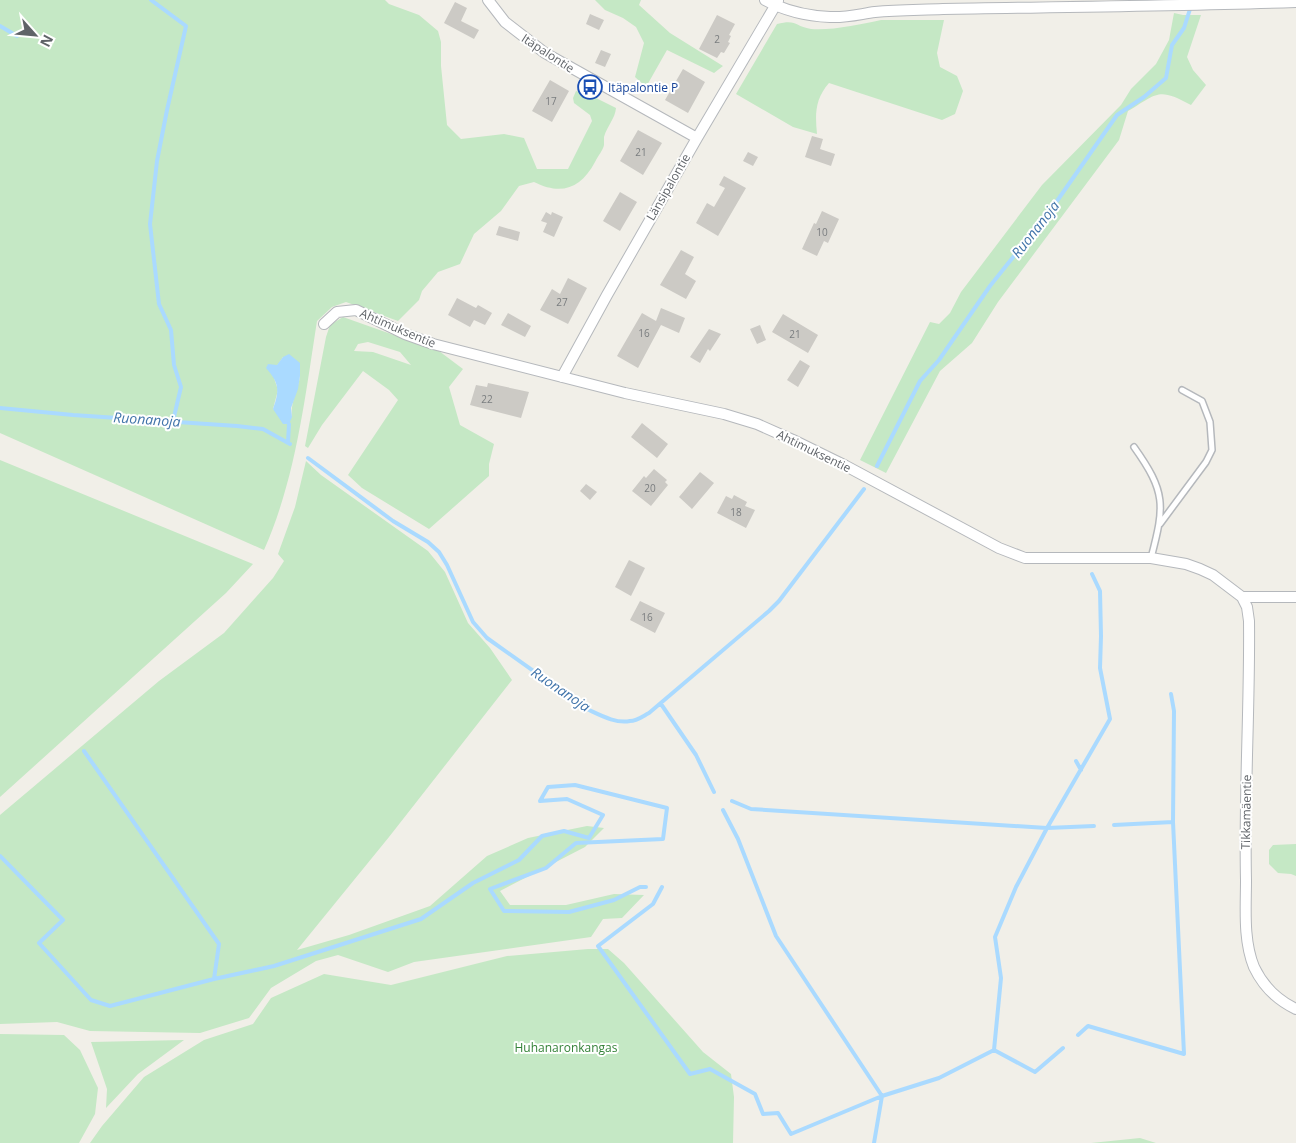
<svg xmlns="http://www.w3.org/2000/svg" width="1296" height="1143" font-family="'Open Sans',sans-serif">
<style>
.green{fill:#c5e8c5;fill-rule:evenodd}
.water{fill:#aadaff}
.lines{fill:none;stroke-linecap:round;stroke-linejoin:round}
.stream{stroke:#aadaff;stroke-width:4}
.building{fill:#cccac5}
.service-casing{stroke:#b5b8bc;stroke-width:8}
.minor-casing{stroke:#b5b8bc;stroke-width:12}
.service{stroke:#fff;stroke-width:5}
.minor{stroke:#fff;stroke-width:10}
.labels{text-anchor:middle;dominant-baseline:central;stroke-width:4;stroke-linejoin:round;paint-order:stroke}
.number-label{font-size:10px;fill:#7a7d7f}
.street-label{font-size:12px;fill:#5f6368;stroke:#fff}
.transit-label{font-size:12px;fill:#164399;stroke:#fff;text-anchor:start}
.park-label{font-size:12px;fill:#348238;stroke:#fff}
.water-label{font-size:14px;font-style:italic;fill:#4174aa;stroke:#fff}
</style>
<rect width="100%" height="100%" fill="#f1efe8"/>
<path class="green" d="M0 0H385L389 4 419 15 438 31 441 42V66L447 125 461 139 504 134 524 138 537 169H568L592 121 590 115 574 103 573 98 576 91 588 94 616 108C615 119 607 126 604 137 604 140 604 142 604 145 603 150 598 156 595 162 581 188 562 196 534 182L519 186 501 211 474 234 460 264 438 272 422 291 419 300 398 321 346 302 332 307 317 321C305 397 296 478 264 550L0 433ZM283 357 300 376C298 390 290 403 292 417L273 409 278 390 274 378 277 366Z
M595 0H641L639 5 670 33 723 66 714 73 667 50 646 87 635 77 644 43 636 27 623 18 605 10Z
M1174 13 1183 15H1201L1187 57 1193 70 1206 85 1191 105C1158 87 1158 93 1128 111L1119 140 998 302 972 343 940 371 886 473 860 460 930 322 939 324 950 313 961 292 1042 185 1121 105 1131 89 1156 64 1169 40Z
M881 20H944L937 53 940 67 957 76 963 91 955 114 942 120 829 83C815 99 815 114 817 134L793 127 736 94 777 24C797 19 794 26 811 29 830 31 862 24 881 20Z
M343 317 439 351 463 369 449 387 460 425 494 444 489 464V476L429 529 362 488 348 475 398 400 389 390 363 371 322 425 308 448 305 446 326 337 330 325ZM368 342 400 352 411 365 373 352 354 351 358 344Z
M0 460 253 564 226 593 0 797Z
M306 461 321 475 428 551 445 572 468 623 490 648 512 680 389 837 297 950 349 935 430 906 487 856 528 838 587 826 604 828 585 847 500 891 510 905H566L614 894 644 895 622 918 603 919 591 937 414 962 388 972 338 955 316 961 271 988 249 1018 200 1033 90 1031 57 1022 0 1024V815L159 681 224 633 273 578 284 561 278 554 295 507Z
M1296 844V876L1291 874 1278 873 1269 864V850L1273 845Z
M588 949H608L624 963 703 1052 731 1074 734 1097 733 1143H90L102 1126 144 1077 204 1040 253 1024 271 998 324 974 391 985 507 956Z
M0 1034 64 1035 80 1050 98 1088 95 1114 79 1143H0Z
M184 1040 138 1074 106 1108 107 1089 91 1042Z
M1140 1138 1156 1143H1091Z"/>
<path class="water" d="M289 354 300 363V376L298 389 291 408 292 417 289 424H283L273 409C280 390 279 383 266 368L268 364 277 365 283 357Z"/>
<g class="lines">
<path class="stream" d="M151 0 186 26 167 110 157 161 150 224 159 304 171 330 174 365 181 387 173 421
M0 26 17 36
M0 408 73 415 237 426 263 429 290 444
M288 442 289 424
M308 458 393 521 428 542 439 552 447 565 473 622 487 638 587 709C600 715 616 724 630 721 637 721 643 716 649 713L769 611 779 601 864 489
M877 466 920 381 939 360 990 286 1050 211 1117 115 1144 97 1166 78 1172 45 1184 28 1191 6
M661 704 696 755 714 792
M84 751 219 944 214 979
M1076 761 1081 770
M732 801 751 809 1047 828 1094 826
M723 810 738 839 776 936 882 1096 874 1143
M1114 825 1173 822
M0 856 63 920 39 943 91 1000 110 1006 214 979 274 966 421 919 473 883 519 860 542 836 564 831 589 838 603 815 567 799 540 801 548 787 575 785 667 808 663 839 576 843 546 868 490 889 504 911 569 912 614 900 640 887H646
M662 887 653 904 598 946 690 1074 710 1069 755 1094 763 1114 778 1113 791 1134 882 1096 939 1078 994 1050 1035 1072 1063 1048
M1078 1035 1088 1026 1184 1054 1173 822 1174 711 1171 694
M994 1050 1001 978 995 937 1016 887 1047 828 1110 719 1100 668 1101 636 1100 591 1092 574"/>
</g>
<path class="building" d="M455 2 467 8 461 21 479 30 474 39 444 23Z
M590 14 604 20 599 30 586 24Z
M717 15 735 24 729 35 731 36 728 42 730 43 724 53 721 52 717 58 699 49Z
M601 50 611 54 605 67 595 63Z
M683 69 705 82 688 113 665 100Z
M550 80 569 91 552 122 532 111Z
M638 130 662 143 643 175 620 161Z
M812 136 823 139 820 149 835 154 831 166 805 157Z
M748 152 758 157 753 166 743 161Z
M724 176 746 188 718 236 696 223 707 203 714 207 725 188 719 185Z
M620 192 637 202 620 231 603 221Z
M822 211 839 219 828 243 824 241 817 256 802 249 814 223 816 224Z
M546 212 551 215 552 212 563 217 554 237 543 232 547 223 541 221Z
M499 226 520 232 518 241 496 235Z
M681 250 694 257 685 274 696 281 686 299 660 285Z
M568 278 587 288 568 324 540 310 552 289 560 294Z
M457 298 476 308 478 305 492 313 485 325 474 320 470 327 448 315Z
M661 308 685 318 679 333 661 325 638 368 617 356 642 313 656 321Z
M508 313 531 326 525 337 501 325Z
M783 314 818 335 808 353 772 332Z
M760 325 766 340 757 344 750 329Z
M709 329 721 334 710 351 708 349 700 363 690 357Z
M800 360 810 366 798 387 787 380Z
M488 383 529 392 521 418 470 405 476 385 487 387Z
M642 423 668 444 657 458 631 437Z
M654 469 667 480 665 482 668 485 651 506 632 491 644 476 646 478Z
M700 472 714 483 692 509 679 497Z
M586 484 597 492 590 500 580 491Z
M734 495 747 502 745 506 755 510 746 528 717 513 726 496 732 499Z
M629 560 645 568 631 596 615 587Z
M640 601 665 613 655 633 630 620Z"/>
<g class="lines">
<g class="service-casing">
<path id="service" d="M1134 447C1166 492 1165 505 1151 558
M1160 524 1206 462 1212 450 1210 422 1202 401 1182 390"/>
</g>
<g class="minor-casing">
<path id="minor" d="M488 0 505 22 545 53 697 138
M765 0C785 11 808 16 830 17 846 18 860 14 875 12 898 10 921 10 943 9 1061 7 1178 6 1296 2
M324 324 337 312 356 310 405 334 433 344 625 393 724 414 757 424 793 440 846 466 999 548 1025 558H1151L1186 564 1200 569 1213 575 1242 597H1296
M562 377 607 295 697 138 778 1
M1242 597 1247 607 1249 621C1250 707 1244 793 1246 880 1246 908 1243 940 1254 967 1263 986 1277 1000 1296 1009"/>
</g>
<use href="#service" class="service"/>
<use href="#minor" class="minor"/>
</g>
<defs>
<g id="bus-ring" transform="scale(1.25)"><circle r="9.5" fill="#fff" stroke="#1a4fb4" stroke-width="1.5"/><path d="M-5-6H5V4H4V6H2V4H-2V6H-4V4H-5ZM-3.5-4V0h7V-4ZM-3.5 1.2v1.5H-2V1.2ZM2 1.2v1.5H3.5V1.2Z" fill="#1a4fb4"/></g>
</defs>
<g fill-rule="evenodd">
<use href="#bus-ring" x="590" y="87"/>
</g>
<g class="labels">
<g class="number-label">
<text x="717" y="39">2</text>
<text x="551" y="101">17</text>
<text x="641" y="152">21</text>
<text x="822" y="232">10</text>
<text x="562" y="302">27</text>
<text x="644" y="333">16</text>
<text x="795" y="334">21</text>
<text x="487" y="399">22</text>
<text x="650" y="488">20</text>
<text x="736" y="512">18</text>
<text x="647" y="617">16</text>
</g>
<g class="street-label">
<text transform="translate(548 53) rotate(33)">Itäpalontie</text>
<text transform="translate(668 187) rotate(-60)">Länsipalontie</text>
<text transform="translate(398 328) rotate(23)">Ahtimuksentie</text>
<text transform="translate(814 451) rotate(26)">Ahtimuksentie</text>
<text transform="translate(1246 812) rotate(-89)">Tikkamäentie</text>
</g>
<g class="transit-label">
<text x="608" y="87">Itäpalontie P</text>
</g>
<g class="park-label">
<text x="566" y="1047">Huhanaronkangas</text>
</g>
<g class="water-label">
<text transform="translate(1035 229) rotate(-52)">Ruonanoja</text>
<text transform="translate(147 419) rotate(4)">Ruonanoja</text>
<text transform="translate(561 689) rotate(34)">Ruonanoja</text>
</g>
</g>
<g transform="translate(35 35) rotate(117)" stroke="#ffffff" stroke-width="4" paint-order="stroke">
<path d="M0-4L9 19L0 12L-9 19Z" fill="#5f6368"/>
<text y="-8" font-size="14" font-weight="bold" text-anchor="middle" fill="#5f6368">N</text>
</g>
</svg>
